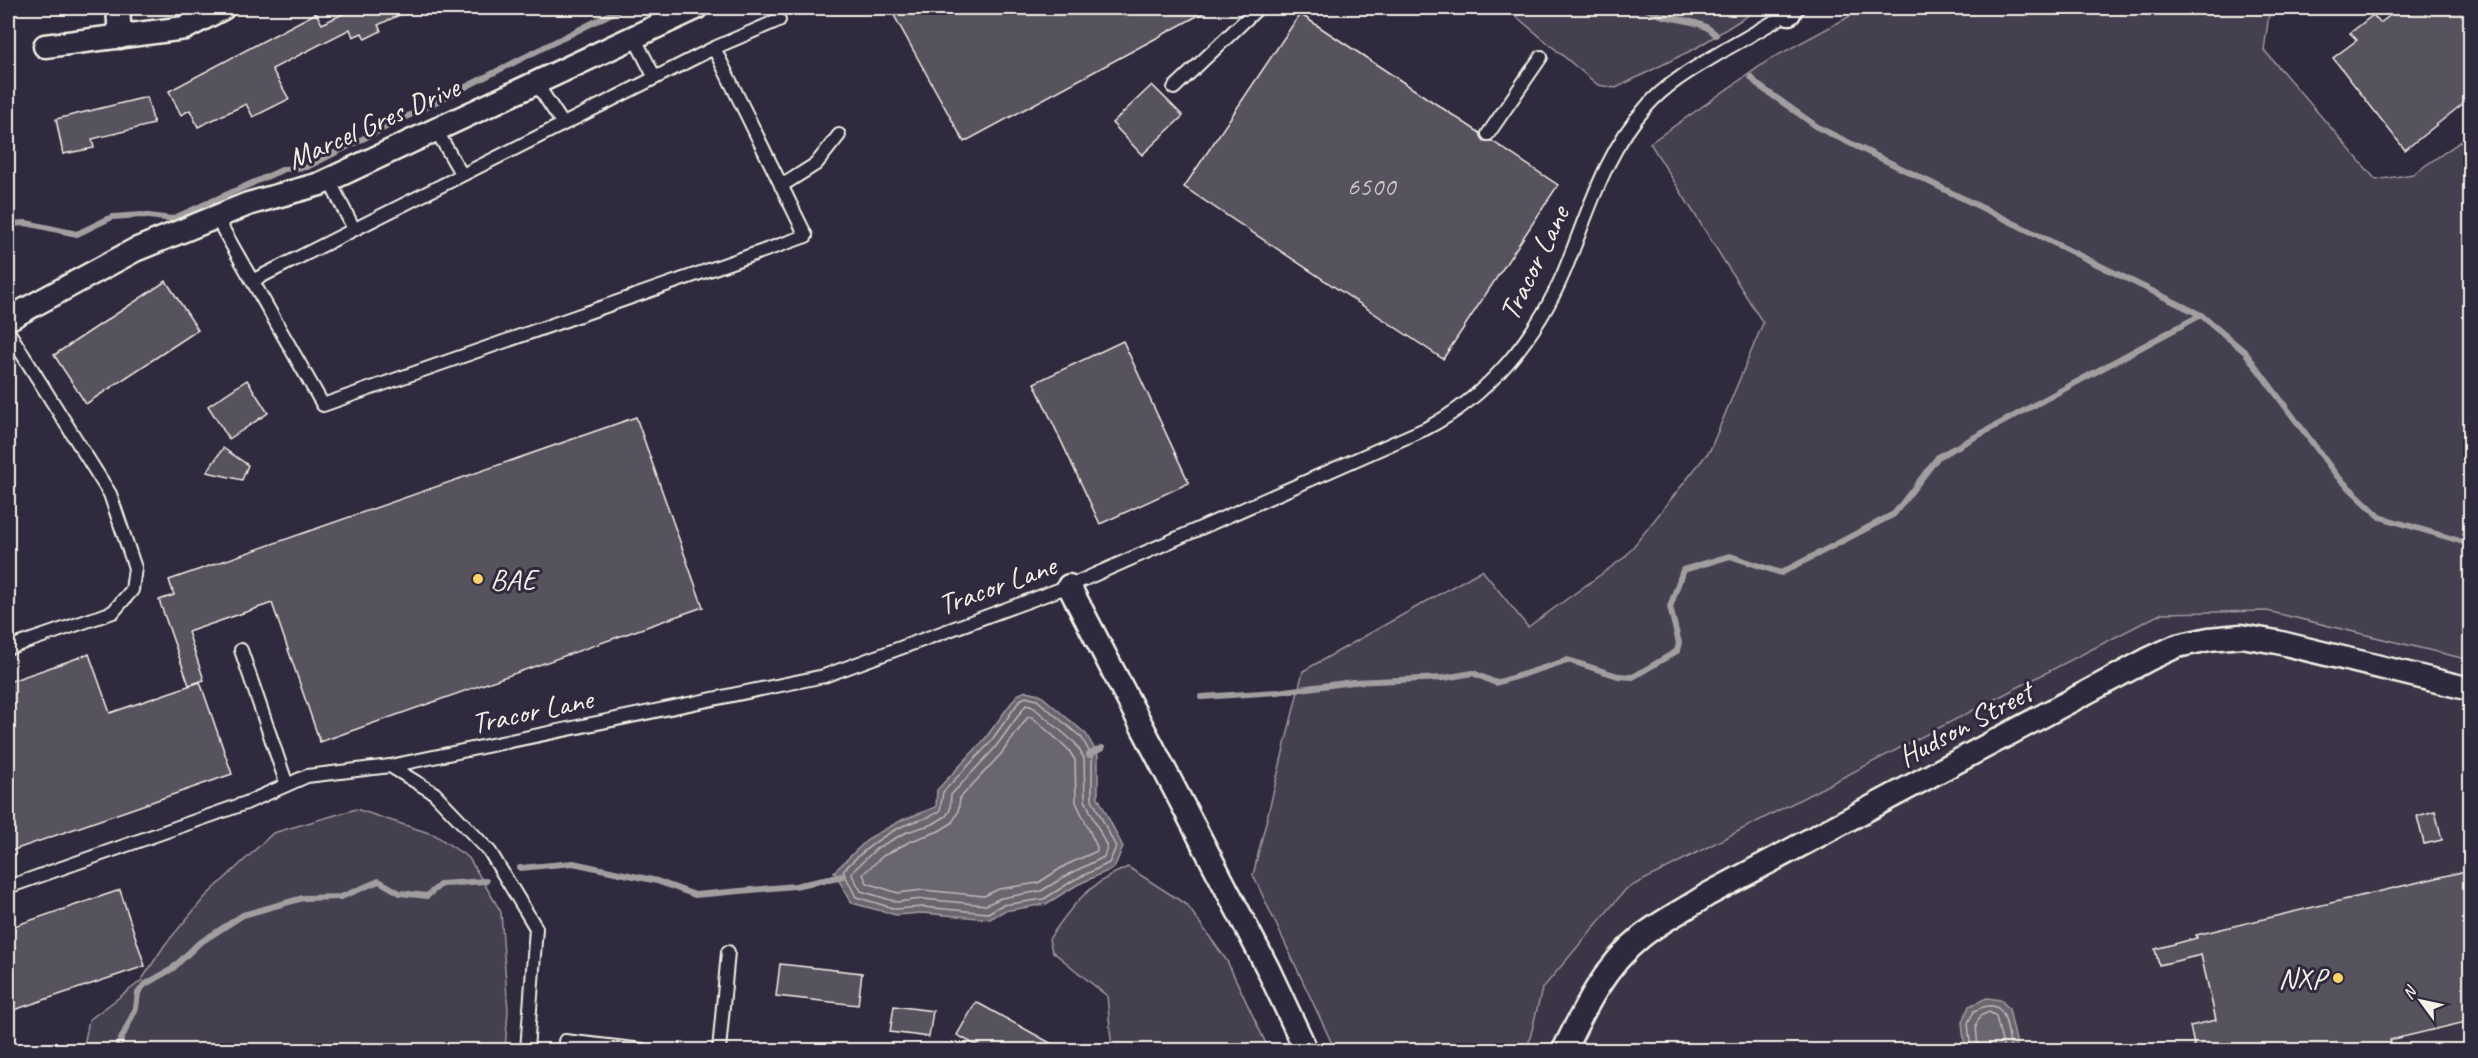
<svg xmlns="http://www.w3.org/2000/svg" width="2478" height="1058" font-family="Caveat,sans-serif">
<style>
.built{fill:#3b3647}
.green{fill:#454050;stroke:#9c989c;stroke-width:1.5}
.water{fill:#6a6670;stroke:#a19ea0;stroke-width:1.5}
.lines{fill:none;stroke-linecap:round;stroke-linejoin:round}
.shore{stroke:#bdb9b8;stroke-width:1.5}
.stream{stroke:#a19ea0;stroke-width:6}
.building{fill:#56525f;stroke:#f4f1e8;stroke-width:1.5}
.lane-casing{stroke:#f4f1e8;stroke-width:16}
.street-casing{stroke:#f4f1e8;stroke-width:27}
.lane{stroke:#2f2a3d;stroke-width:12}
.street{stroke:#2f2a3d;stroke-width:22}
.poi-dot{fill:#ffd166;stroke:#2f2a3d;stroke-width:2}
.labels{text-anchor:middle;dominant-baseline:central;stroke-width:6;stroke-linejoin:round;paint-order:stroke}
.number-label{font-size:27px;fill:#ccc9c6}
.street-label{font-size:30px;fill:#f4f1e8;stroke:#2f2a3d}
.poi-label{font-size:30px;fill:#f4f1e8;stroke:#2f2a3d;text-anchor:start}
</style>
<rect width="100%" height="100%" fill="#2f2a3d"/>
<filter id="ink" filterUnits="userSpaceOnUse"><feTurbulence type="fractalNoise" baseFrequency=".0167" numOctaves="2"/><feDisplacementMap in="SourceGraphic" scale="12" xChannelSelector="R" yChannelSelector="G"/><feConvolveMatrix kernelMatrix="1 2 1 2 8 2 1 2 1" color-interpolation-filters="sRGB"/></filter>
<g filter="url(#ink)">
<path class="built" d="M2267 611 2470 660V1050H1527L1542 989 1626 889 2163 613Z"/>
<path class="green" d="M1506 8H1753L1752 13 1696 48 1616 88 1598 85Z
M1865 8H2270L2264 50 2376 180 2413 174 2470 135V660L2267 611 2162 613 1626 889 1542 989 1527 1050H1335L1253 875 1303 671 1482 570 1528 627 1625 557 1710 450 1763 323 1650 143 1769 60Z
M356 809 435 835 469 858 501 912 508 1011 505 1050H83L89 1020 141 981 164 946 205 897 273 833Z
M1128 867 1187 905 1227 961 1269 1050H1112L1107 996 1052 951 1049 939C1072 905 1089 883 1128 867Z"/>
<path class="water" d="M1026 691 1039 694 1086 734 1098 755V797L1123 847 1114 868 1077 885 1046 904 1004 911 990 919 922 913 896 915 852 903 834 872 869 838 902 820 936 807 937 790 984 740 1017 695Z
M1987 998 2001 1000 2009 1009 2018 1050H1965L1962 1022 1969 1006Z"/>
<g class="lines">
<path class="shore" d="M1026 697 1037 700 1082 738 1092 757V799L1116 847 1109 863 1074 880 1044 899 1002 905 988 913 923 907 896 909 856 897 843 871C861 852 880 836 905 825 917 820 929 819 940 811L943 792 989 744 1020 700Z
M1026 705 1033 707 1075 743 1084 758 1085 800 1107 847 1104 857 1071 873 1041 891 1001 898 986 905 923 899 897 902 861 891 852 875V872L877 848 907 832 933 824 946 816 950 810 951 795 994 749Z
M1028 717H1032L1068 749 1075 760 1076 802 1097 847V851L1066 865 1038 883 999 889 984 896 923 890 898 893 867 883 863 874 883 856 911 841 939 831 952 823 958 812 960 798 1001 754Z
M1971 1050 1968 1023 1974 1011C2008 993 2006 1026 2011 1050
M1978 1050 1976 1025 1980 1016 1989 1012 1996 1016 2004 1050"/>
<path class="stream" d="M1645 8C1668 23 1700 16 1716 35
M1751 77 1758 85 1819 128 2201 315 2245 352 2337 476 2380 517 2470 544
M8 224 26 223 77 234 112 217 141 215 172 219 284 169 307 167 622 8
M1201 697 1277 692 1353 682 1444 678 1473 673 1496 683 1568 660 1618 676 1633 677 1677 651 1679 643 1670 607 1683 570 1730 556 1781 573 1894 514 1938 457 2201 315
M1089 755 1102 748
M520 868 573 863 657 881 695 895 795 886 843 876
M116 1050 136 1008 138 993 144 985 172 969 198 944 243 915 303 898 341 897 379 881 400 893 427 896 441 884 486 881"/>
</g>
<path class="building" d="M355 8H414L378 25 381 31 365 39 362 33 353 37 350 29 272 69 289 99 253 117 246 104 198 127 190 110 181 115 169 91 316 13 322 24Z
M890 8H1212L964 142Z
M2400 8H2470V98L2405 150 2333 58 2357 40 2350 33 2373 15 2380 23Z
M1300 14 1480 133 1484 141H1492L1558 185 1443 359 1184 187Z
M1152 85 1183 116 1142 155 1112 123Z
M147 97 154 124 92 139 94 148 63 154 56 119Z
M166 281 198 330 86 404 54 355Z
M1123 341 1189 483 1100 524 1034 383Z
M247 380 268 413 229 439 208 406Z
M636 417 703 607 320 742 272 603 188 632 204 680 189 685 159 600 174 595 169 580Z
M223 448 248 465 242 480 207 472Z
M89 654 110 713 200 682 232 774 8 852V682Z
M2435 811 2442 840 2424 844 2417 816Z
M2470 870V1021L2390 1040 2393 1050H2195L2190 1026 2216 1020 2201 955 2159 965 2155 949 2197 938 2196 935Z
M120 890 145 966 8 1012V928Z
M780 964 862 973 858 1005 776 996Z
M976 1002 1063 1050H985L957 1035Z
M894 1006 933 1011 929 1037 890 1032Z"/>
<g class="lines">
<g class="lane-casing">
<path id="lane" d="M634 37 655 78
M536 83 563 124
M1174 88 1258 8
M436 130 462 175
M1488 134 1541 57
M329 180 354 229
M781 186 816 164 839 135
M216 217 323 405 806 236 714 48
M252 281 714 48 779 20
M8 331 110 494 135 568 132 590 113 612 8 648
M241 650 287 785
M390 766 434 793 490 852 536 928 527 1050
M8 887 246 803 307 776 390 766 824 676 1069 586 1425 429C1488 397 1537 336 1564 272 1588 214 1604 153 1647 106 1669 81 1700 65 1728 48 1752 35 1775 20 1799 8
M565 1041 643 1050
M719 1050 728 952"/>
</g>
<g class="street-casing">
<path id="street" d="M118 8 120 37
M1786 8 1789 13
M45 46 185 28 223 8
M8 319 135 250 248 204 320 184 696 8
M1069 586 1267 967 1306 1050
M1564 1050C1584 1009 1604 967 1641 937 1661 921 1686 909 1707 895L2149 659 2177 646 2209 639 2241 636 2277 642 2470 689"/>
</g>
<use href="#lane" class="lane"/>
<use href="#street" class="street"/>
</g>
</g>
<g class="poi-dot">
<circle cx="478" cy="579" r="6"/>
<circle cx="2338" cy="978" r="6"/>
</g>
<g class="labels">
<g class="number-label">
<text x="1371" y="186">6500</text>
</g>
<g class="street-label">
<text transform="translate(373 123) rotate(-24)">Marcel Gres Drive</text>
<text transform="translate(1534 263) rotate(-64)">Tracor Lane</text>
<text transform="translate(997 585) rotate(-20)">Tracor Lane</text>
<text transform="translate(532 711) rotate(-12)">Tracor Lane</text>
<text transform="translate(1965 724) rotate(-28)">Hudson Street</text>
</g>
<g class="poi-label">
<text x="490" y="579">BAE</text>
<text x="2326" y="978" text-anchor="end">NXP</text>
</g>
</g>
<rect width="2478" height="1058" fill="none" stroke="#2f2a3d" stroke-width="30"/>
<rect x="15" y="15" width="2448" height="1028" fill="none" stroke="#f4f1e8" stroke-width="2" filter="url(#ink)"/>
<g transform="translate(2421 1001) rotate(303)" stroke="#2f2a3d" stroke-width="4.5" paint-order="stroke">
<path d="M0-4.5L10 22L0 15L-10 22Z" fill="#f4f1e8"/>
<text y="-9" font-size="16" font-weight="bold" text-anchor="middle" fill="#f4f1e8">N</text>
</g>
</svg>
